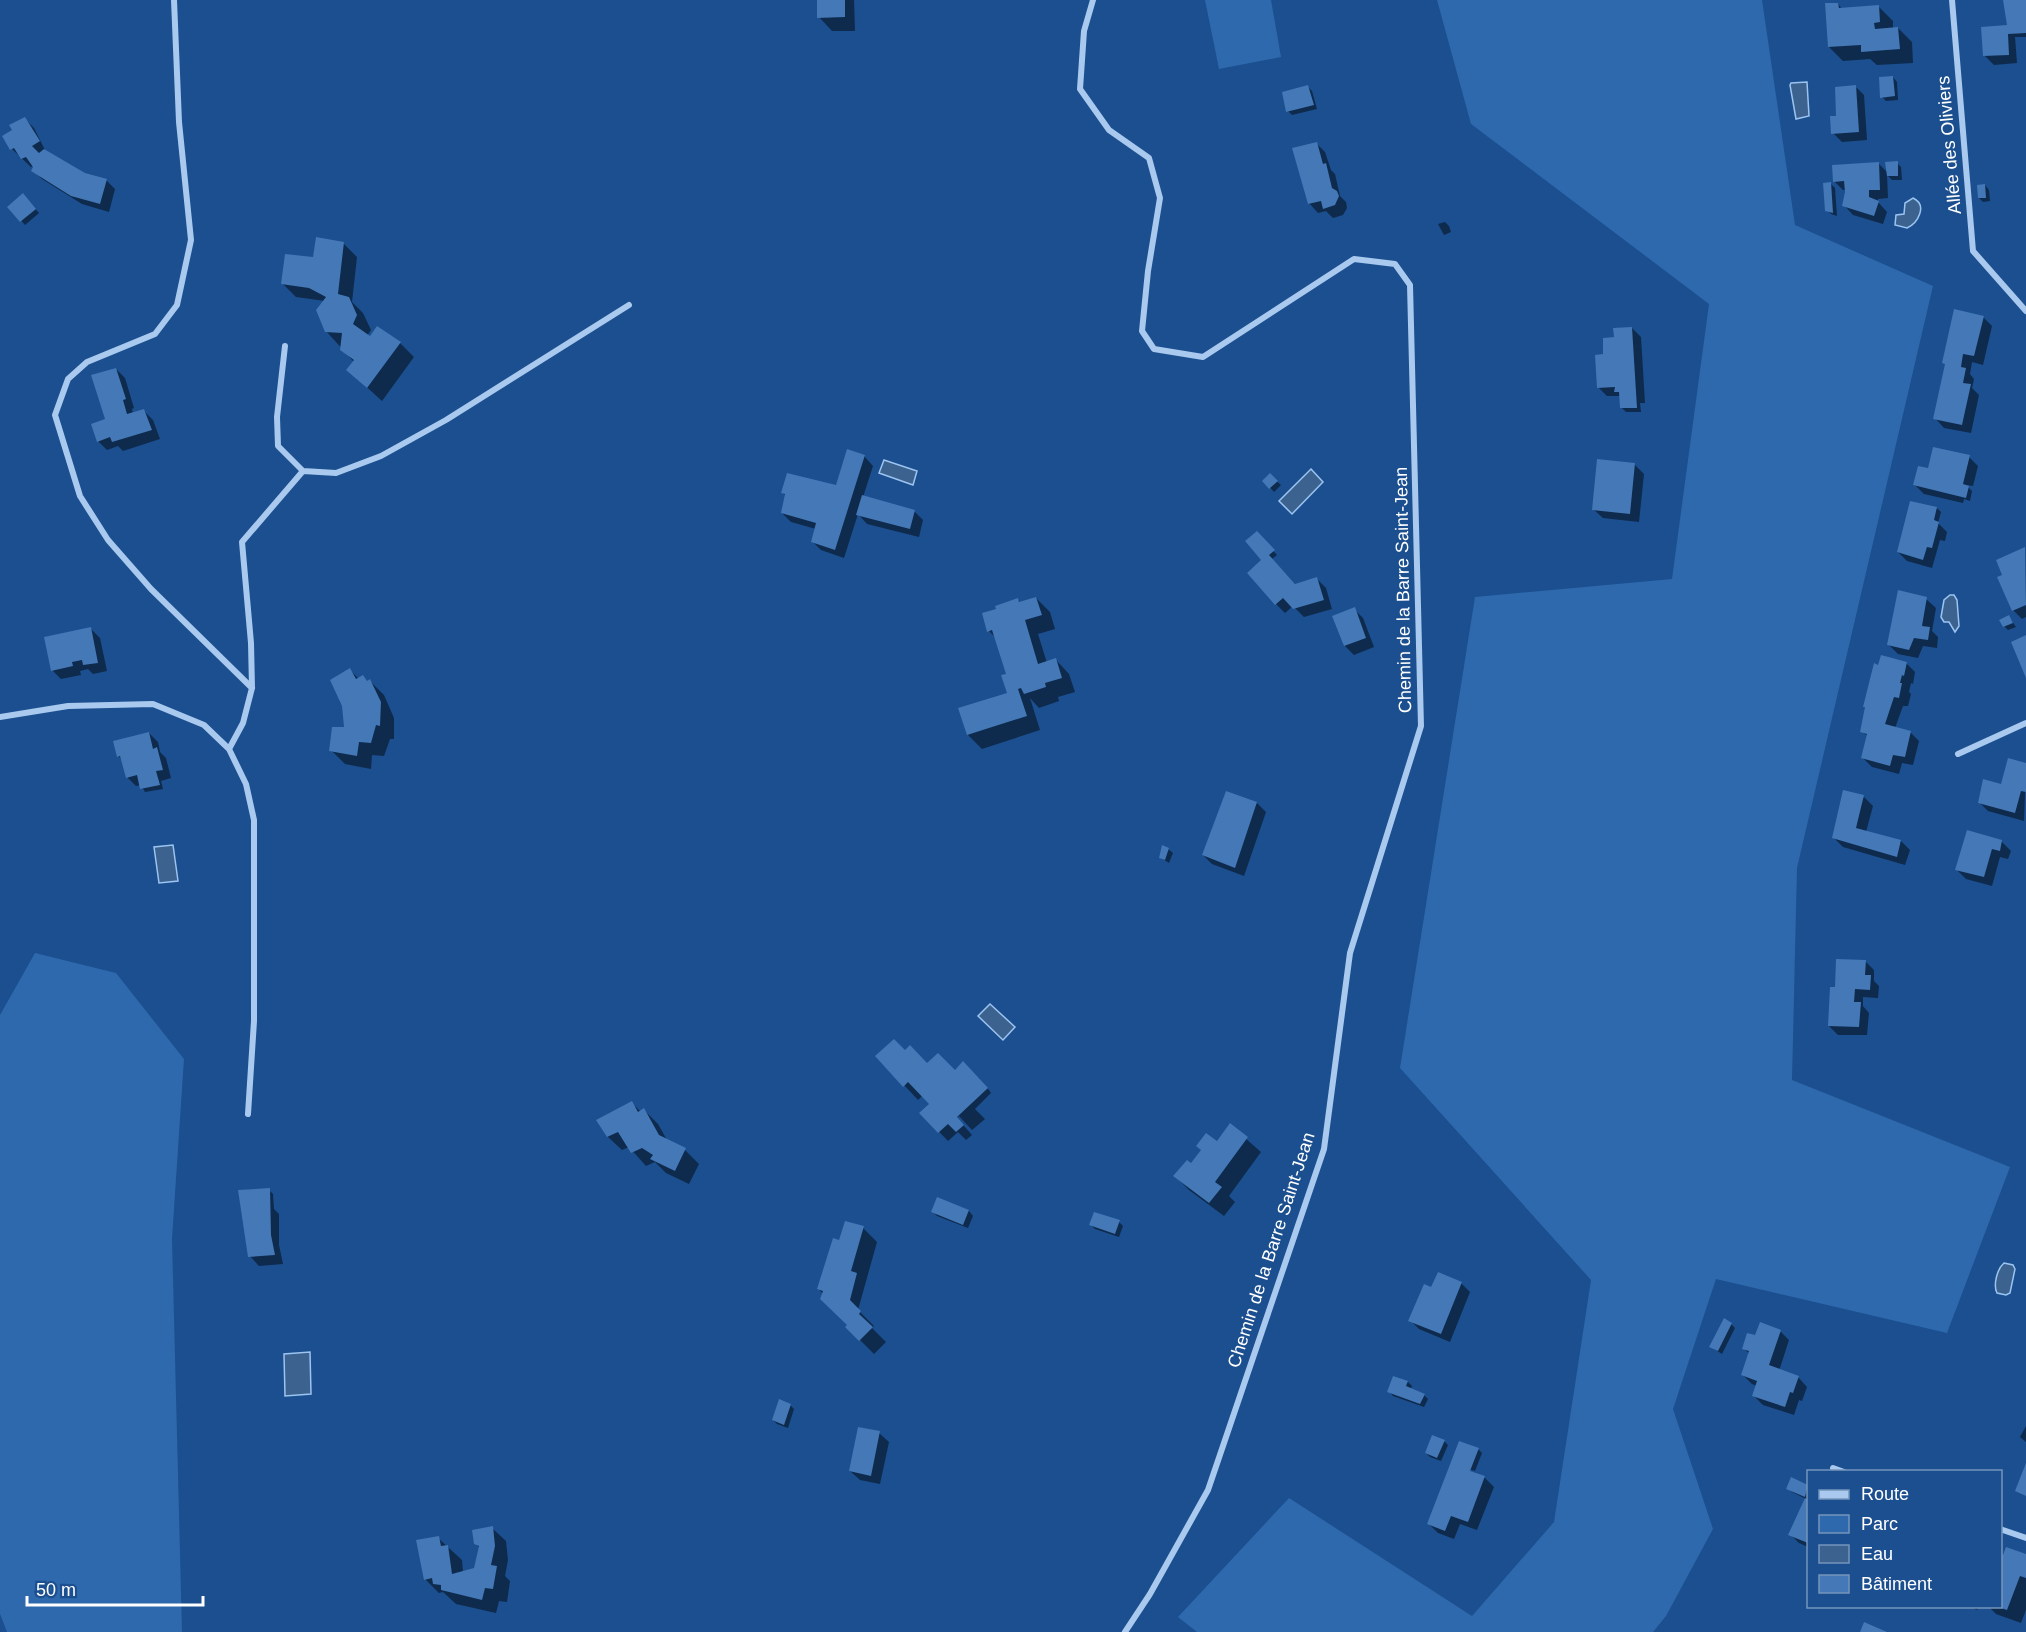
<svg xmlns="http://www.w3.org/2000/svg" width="2026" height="1632" font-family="Arial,sans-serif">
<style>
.green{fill:#2e69ad}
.water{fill:#3c6290;stroke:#9cc4f0;stroke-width:1.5}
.shadow{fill:#0007}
.building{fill:#4478b7}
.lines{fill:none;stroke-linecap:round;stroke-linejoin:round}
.minor{stroke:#a9c9ee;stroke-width:6}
.labels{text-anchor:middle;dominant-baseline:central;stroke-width:4.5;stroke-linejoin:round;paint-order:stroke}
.street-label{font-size:18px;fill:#fff;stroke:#1b4f8f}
</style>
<rect width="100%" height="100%" fill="#1b4f8f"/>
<path class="green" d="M1205 0H1271L1281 57 1219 69Z
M1437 0H1762L1795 225 1933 286 1797 868 1792 1080 2010 1167 1947 1333 1716 1279 1673 1409 1713 1529 1666 1616 1653 1632H1197L1178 1617 1289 1498 1472 1616 1554 1522 1591 1280 1400 1068 1475 597 1672 579 1709 304 1471 124Z
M35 953 116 973 184 1059 172 1239 182 1632H7L0 1614V1015Z"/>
<path class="water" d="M1807 82 1809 116 1796 119 1790 85 1791 83Z
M1913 198C1928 205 1918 223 1907 228L1895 225 1896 215 1904 214 1905 203Z
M884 460 917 471 913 485 879 473Z
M1311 469 1323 482 1292 514 1279 501Z
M1950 595H1954L1957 600 1959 626 1955 632 1949 622H1944L1941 617 1944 600Z
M173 845 178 881 159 883 154 847Z
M990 1004 1015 1027 1003 1040 978 1016Z
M2004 1263 2013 1265 2015 1269 2010 1293 2006 1295 1997 1293C1993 1285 1997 1269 2004 1263Z
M310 1352 311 1394 285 1396 284 1354Z"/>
<path class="shadow" d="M818 0H854L855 31H832L819 17Z
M2004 0H2026V37H2015L2017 63 1994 65 1985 56 2009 29Z
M1838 4 1842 9 1879 7 1893 21V29L1898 28 1912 42 1913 63 1877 65 1870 59 1843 61 1829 47Z
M1893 77 1897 82 1898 100 1886 101 1882 97Z
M1855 86 1864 95 1867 140 1842 142 1833 133 1838 118Z
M1308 87 1312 91 1317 109 1292 115 1288 111Z
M25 119 34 128 46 152 84 175 106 180 115 189 109 212 82 204 42 179 33 170 35 165 31 167 12 149 14 130Z
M1316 143 1325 152 1331 170 1335 174 1340 196 1346 202 1347 208 1343 215 1333 218 1326 211 1318 213 1309 203Z
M1878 163 1888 173 1897 163 1901 167 1902 180H1892L1887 175 1888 198 1878 199V202L1887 212 1883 224 1853 215 1844 205 1846 190H1843L1834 181Z
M1831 184 1835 188 1837 216 1831 214 1827 210Z
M1985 185 1989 190 1990 201 1983 202 1979 198Z
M23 195 39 213 25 225 9 207Z
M1445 222 1449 226 1451 232 1444 235 1438 224Z
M343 243 357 257 352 302 363 313 371 330 367 336 400 343 414 357 382 401 348 370 354 362 326 331 325 301 296 297 282 283 314 259Z
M1983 317 1992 326 1983 365 1972 362 1970 374 1974 379 1972 388 1979 395 1971 433 1944 428 1935 418 1946 365Z
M1632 328 1641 337 1645 403H1640L1641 412H1626L1622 408 1621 396H1607L1598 387 1605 356 1615 338Z
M116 369 125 378 134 408 132 409 133 414 144 411 153 420 160 439 123 451 118 446 107 450 98 441 107 420Z
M864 456 873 466 863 497 914 511 923 520 919 537 867 524 858 514 844 558 821 550 812 541 816 529 791 522 782 513 786 496 783 493 837 487Z
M1969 457 1978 466 1973 486 1966 485 1972 491 1970 501 1964 499 1963 503 1924 494 1915 485 1929 470Z
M1635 465 1644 474 1639 522 1603 518 1593 509Z
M1270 475 1281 485 1274 492 1264 481Z
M1937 508 1941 512 1938 523 1947 532 1945 541 1940 540 1932 568 1907 561 1898 552Z
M1257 533 1277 555 1272 559 1296 585 1317 579 1326 588 1332 609 1304 617 1293 606 1285 613 1276 604Z
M2025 549 2026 617 2022 619 2013 610 2004 576Z
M1036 598 1050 612 1055 629 1038 634 1047 663 1056 660 1069 674 1075 692 1058 697 1059 701 1039 708 1030 698 1040 730 982 749 968 735 1008 694V675L997 639 989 631 1018 600 1021 603Z
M1926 599 1936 608 1932 631 1938 637 1937 648 1923 646 1918 658 1898 654 1889 645Z
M1354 609 1363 618 1374 647 1354 655 1345 646 1334 617Z
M2009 617 2016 627 2008 630 2004 626Z
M91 629 100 638 107 671 93 674 88 669 80 671 81 675 61 679 52 670Z
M1906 663 1915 672 1913 684 1911 683 1909 692 1911 694 1908 706H1903L1895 728 1910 732 1919 741 1913 765 1902 763 1899 774 1872 767 1863 758 1868 736 1861 731Z
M350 670 359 679 367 682 370 681 384 695 394 718V739H390L384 756 372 755 371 769 345 764 331 750 346 728Z
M149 733 158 742 160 752 166 758 171 778 161 781 163 789 145 792 141 785 136 786 127 777 123 760 118 756Z
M2026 764 2024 821 1988 811 1979 802 2002 786Z
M1864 797 1873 806 1866 832 1901 841 1910 850 1905 865 1843 847 1834 838Z
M1257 803 1266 812 1244 876 1212 864 1203 855Z
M2002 842 2011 851 2008 859 2000 857 1992 886 1966 879 1957 870Z
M1168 849 1173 853 1169 863 1160 857Z
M1865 961 1874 970V981L1879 986 1878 998 1863 997V1006L1869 1013 1867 1035H1838L1829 1026 1836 988Z
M905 1052 927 1065 955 1072 963 1063 989 1090 991 1093 975 1109 985 1119 972 1130 959 1116 957 1118 972 1135 966 1140 958 1132 948 1141 921 1113 940 1117 923 1095 918 1100 877 1056Z
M632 1103 641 1112 644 1110 658 1124 667 1140 685 1150 699 1164 689 1184 666 1173 655 1162 646 1166 629 1147 622 1150 608 1137 598 1120Z
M1230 1125 1261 1152 1229 1196 1235 1202 1224 1216 1189 1190 1175 1176 1191 1165 1202 1151 1217 1143Z
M269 1190 273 1194 274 1209 279 1214V1245L283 1264 259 1266 250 1256Z
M938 1199 969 1211 973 1216 968 1228 937 1216 933 1212Z
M1119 1222 1123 1226 1119 1237 1095 1229 1091 1225Z
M863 1228 877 1242 858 1310 874 1326 872 1328 886 1342 874 1354 847 1327 849 1325 818 1288 840 1242Z
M1461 1283 1470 1292 1450 1342 1419 1329 1410 1320 1432 1289Z
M1731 1324 1735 1328 1722 1354 1710 1346Z
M1780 1331 1789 1340 1779 1371 1798 1377 1807 1387 1802 1401 1799 1400 1794 1415 1763 1405 1754 1396 1757 1386 1752 1384 1743 1375 1750 1354 1743 1348 1756 1337Z
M1394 1378 1408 1382 1412 1386 1410 1390 1424 1395 1428 1399 1424 1407 1393 1396 1389 1391Z
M790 1405 794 1409 788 1428 777 1424 773 1420Z
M2026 1426V1442L2020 1437Z
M879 1433 889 1442 880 1484 860 1480 850 1471Z
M1444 1441 1448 1445 1441 1461 1430 1457 1426 1453Z
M1460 1443 1478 1449 1482 1453 1475 1471 1455 1464V1467L1485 1478 1494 1487 1477 1530 1460 1524 1454 1539 1438 1533 1429 1524Z
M1792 1479 1808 1487V1547L1799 1543 1790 1534 1806 1499 1792 1492 1788 1488Z
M492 1528 506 1541 508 1560 505 1576 510 1581 507 1602 499 1601 496 1613 456 1604 443 1592 439 1593 425 1579 438 1538 462 1560 463 1572 475 1569 480 1548 475 1543Z
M2000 1556H2026V1610L2021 1623 1996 1614 1988 1606H2000Z
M1969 1606H1979L1977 1610Z"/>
<path class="building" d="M817 0H845V17L817 18Z
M2003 0H2026V33L2008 34 2009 55 1983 56 1981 27 2007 25Z
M1825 3H1838L1839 8 1879 5 1880 22 1874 23 1875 29 1898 27 1900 49 1861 52V45L1828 47Z
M1893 76 1895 96 1880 98 1879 77Z
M1308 85 1314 105 1286 112 1282 92Z
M1856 85 1859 132 1831 134 1830 116H1836L1835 87Z
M25 117 40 141 32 146 39 153 44 149 85 173 107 179 100 204 71 196 31 171 33 167 26 157 21 159 14 148 10 150 2 136 12 130 9 125Z
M1317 142 1323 164 1326 163 1332 188 1337 191 1339 196 1335 205 1323 209 1321 201 1308 204 1292 148Z
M1898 161V176H1887L1885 162Z
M1879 162 1880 190H1869V197L1879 201 1874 216 1842 206 1845 192 1844 181 1833 182 1832 165Z
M1831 182 1833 213 1825 211 1823 183Z
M1985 184 1986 198H1978L1977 185Z
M23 193 36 209 20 222 7 207Z
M316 237 344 242 338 294 349 297 357 315 353 324 370 336 377 326 401 342 367 388 346 370 354 360 340 350 342 333 325 332 316 310 326 297 309 288 281 284 285 254 313 257Z
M1954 309 1984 316 1974 356 1963 354 1961 367 1966 368 1963 383 1971 384 1962 425 1933 419 1945 364 1942 363Z
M1632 327 1637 408H1620L1619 392H1614L1615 387 1597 388 1595 355 1603 354V338L1614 337 1613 328Z
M116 368 126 399 123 400 127 414 144 409 152 430 112 442 110 437 97 442 91 424 105 419 91 375Z
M1933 447 1970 455 1963 484 1969 486 1966 498 1913 485 1918 466 1928 468Z
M847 449 865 455 835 550 811 542 816 523 781 513 785 494 781 493 787 473 836 485Z
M1597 459 1635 463 1630 514 1592 510Z
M1270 473 1278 481 1269 489 1262 481Z
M862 495 915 510 910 529 856 515Z
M1910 501 1937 507 1934 520 1939 522 1932 548 1927 547 1923 560 1897 552Z
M1257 531 1275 550 1269 555 1295 584 1317 577 1324 600 1293 609 1283 598 1275 605 1247 573 1261 560 1245 541Z
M2025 547 2026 605 2012 611 1997 577 2002 575 1996 560Z
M1898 590 1927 597 1922 626 1930 627 1928 640 1914 638 1909 650 1887 645Z
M1036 597 1042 615 1025 620 1038 664 1056 658 1062 678 1045 683 1046 687 1024 694 1021 688 1018 689 1027 716 967 735 958 708 1007 693 1001 675 1006 674 992 630 987 632 982 613 996 609 995 606 1018 598 1019 602Z
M1355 607 1366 638 1344 646 1332 616Z
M2009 615 2013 623 2003 627 1999 620Z
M91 627 98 663 83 665 82 660 72 662 73 666 51 671 44 637Z
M2026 635V678L2011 642Z
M1881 655 1907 662 1904 676 1902 675 1900 683H1902L1899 698 1894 697 1885 724 1911 731 1905 757 1893 755 1890 766 1861 758 1867 734 1860 732 1865 707H1863L1874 663 1878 665Z
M350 668 356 679 363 675 367 681 370 679 381 702 380 726 376 725 371 743 359 742 357 756 329 751 332 727H344L342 706 330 680Z
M149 732 153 749 157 747 163 770 156 771 160 785 140 789 137 775 126 778 120 756 117 757 113 741Z
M2008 758 2026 763V792L2021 791 2015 813 1978 803 1983 779 2001 784Z
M1843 790 1864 795 1856 828 1901 840 1897 857 1832 838Z
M1226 791 1257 802 1235 868 1202 855Z
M1967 830 2002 840 2000 851 1992 849 1984 877 1955 870Z
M1162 845 1169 848 1165 860 1159 858Z
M1836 959 1866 960 1865 975H1871L1870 990 1855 989 1854 1002H1861L1859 1027 1828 1026 1830 987H1835Z
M894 1039 905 1050 910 1045 927 1063 938 1053 955 1070 963 1061 988 1088 957 1117 964 1125 956 1132 948 1124 938 1133 919 1113 929 1104 908 1082 903 1087 875 1056Z
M632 1101 638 1112 644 1108 659 1135 686 1148 675 1171 650 1159 653 1155 642 1148 631 1153 618 1132 607 1137 596 1120Z
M1230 1123 1248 1137 1215 1182 1222 1187 1209 1203 1173 1176 1187 1160 1191 1163 1201 1150 1196 1146 1206 1133 1217 1141Z
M270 1188 271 1235 275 1255 248 1257 238 1190Z
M937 1197 969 1210 963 1225 931 1212Z
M1094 1212 1120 1220 1115 1234 1089 1225Z
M845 1221 864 1226 851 1271 857 1273 850 1300 861 1311 859 1314 873 1327 859 1341 845 1327 847 1325 820 1299 823 1291 817 1289 833 1238 839 1240Z
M1438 1272 1462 1282 1441 1334 1408 1321 1424 1284 1431 1287Z
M1724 1318 1732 1323 1718 1351 1709 1347Z
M1760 1322 1781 1330 1769 1365 1799 1376 1793 1393 1790 1392 1785 1407 1752 1396 1757 1381 1741 1375 1749 1351 1742 1349 1747 1333 1755 1335Z
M1393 1376 1408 1381 1406 1386 1425 1394 1420 1404 1387 1392Z
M779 1399 791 1404 784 1425 772 1420Z
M858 1427 880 1431 871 1476 849 1471Z
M1432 1435 1445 1440 1437 1458 1425 1453Z
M1459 1441 1479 1448 1470 1471 1485 1476 1468 1522 1451 1516 1445 1531 1427 1524Z
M2026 1463V1496L2015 1491Z
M1791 1477 1808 1485 1805 1497 1786 1489Z
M1805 1498 1808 1500V1543L1788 1535Z
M493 1526 495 1546 491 1565 497 1566 493 1589 485 1588 482 1600 441 1590V1585L433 1584 432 1578 424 1580 416 1540 439 1536 441 1546 448 1545 452 1574 474 1568 479 1546 474 1544 472 1530Z
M2006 1547 2026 1554V1578L2020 1576 2007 1610 2001 1608V1554L2003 1555Z
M1864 1622 1887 1632H1860Z"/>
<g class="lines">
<path class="minor" d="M174 0 179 122 191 240 177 305 155 334 87 362 68 379 55 415 80 496 108 540 151 589 252 688
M1093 0 1084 31 1080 89 1109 130 1149 158 1160 198 1148 271 1142 331 1154 349 1203 357 1354 259 1395 264 1410 285 1421 726 1350 953 1324 1149 1208 1490 1150 1594 1125 1632
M1952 0 1973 251 2026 311
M285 346 277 417 278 446 303 471 336 473 381 456 446 420 629 305
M0 717 68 706 153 704 204 725 229 749 246 784 254 820V1021L248 1114
M229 749 243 723 252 688 251 643 242 542 303 471
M1958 754 2026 723
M1833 1468 1844 1472
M2000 1529 2026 1538"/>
</g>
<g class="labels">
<g class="street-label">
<text transform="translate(1949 145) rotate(-95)">Allée des Oliviers</text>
<text transform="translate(1403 590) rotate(-91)">Chemin de la Barre Saint-Jean</text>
<text transform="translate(1271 1250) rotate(-72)">Chemin de la Barre Saint-Jean</text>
</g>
</g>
<rect x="1807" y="1470" width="195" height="138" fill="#1b4f8f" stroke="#7695bc" stroke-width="1.5"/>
<rect x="1819" y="1490" width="30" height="9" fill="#a9c9ee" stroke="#7695bc" stroke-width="1.5"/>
<text x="1861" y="1500" font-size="18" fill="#ffffff">Route</text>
<rect x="1819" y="1515" width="30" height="18" fill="#2e69ad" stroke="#7695bc" stroke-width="1.5"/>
<text x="1861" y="1530" font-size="18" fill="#ffffff">Parc</text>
<rect x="1819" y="1545" width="30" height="18" fill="#3c6290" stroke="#7695bc" stroke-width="1.5"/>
<text x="1861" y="1560" font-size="18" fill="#ffffff">Eau</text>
<rect x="1819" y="1575" width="30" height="18" fill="#4478b7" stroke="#7695bc" stroke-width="1.5"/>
<text x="1861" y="1590" font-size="18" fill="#ffffff">Bâtiment</text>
<path d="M27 1596v9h176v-9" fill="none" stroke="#ffffff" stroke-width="3"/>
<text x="36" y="1596" font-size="18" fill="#ffffff" stroke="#1b4f8f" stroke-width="4.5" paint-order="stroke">50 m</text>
</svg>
